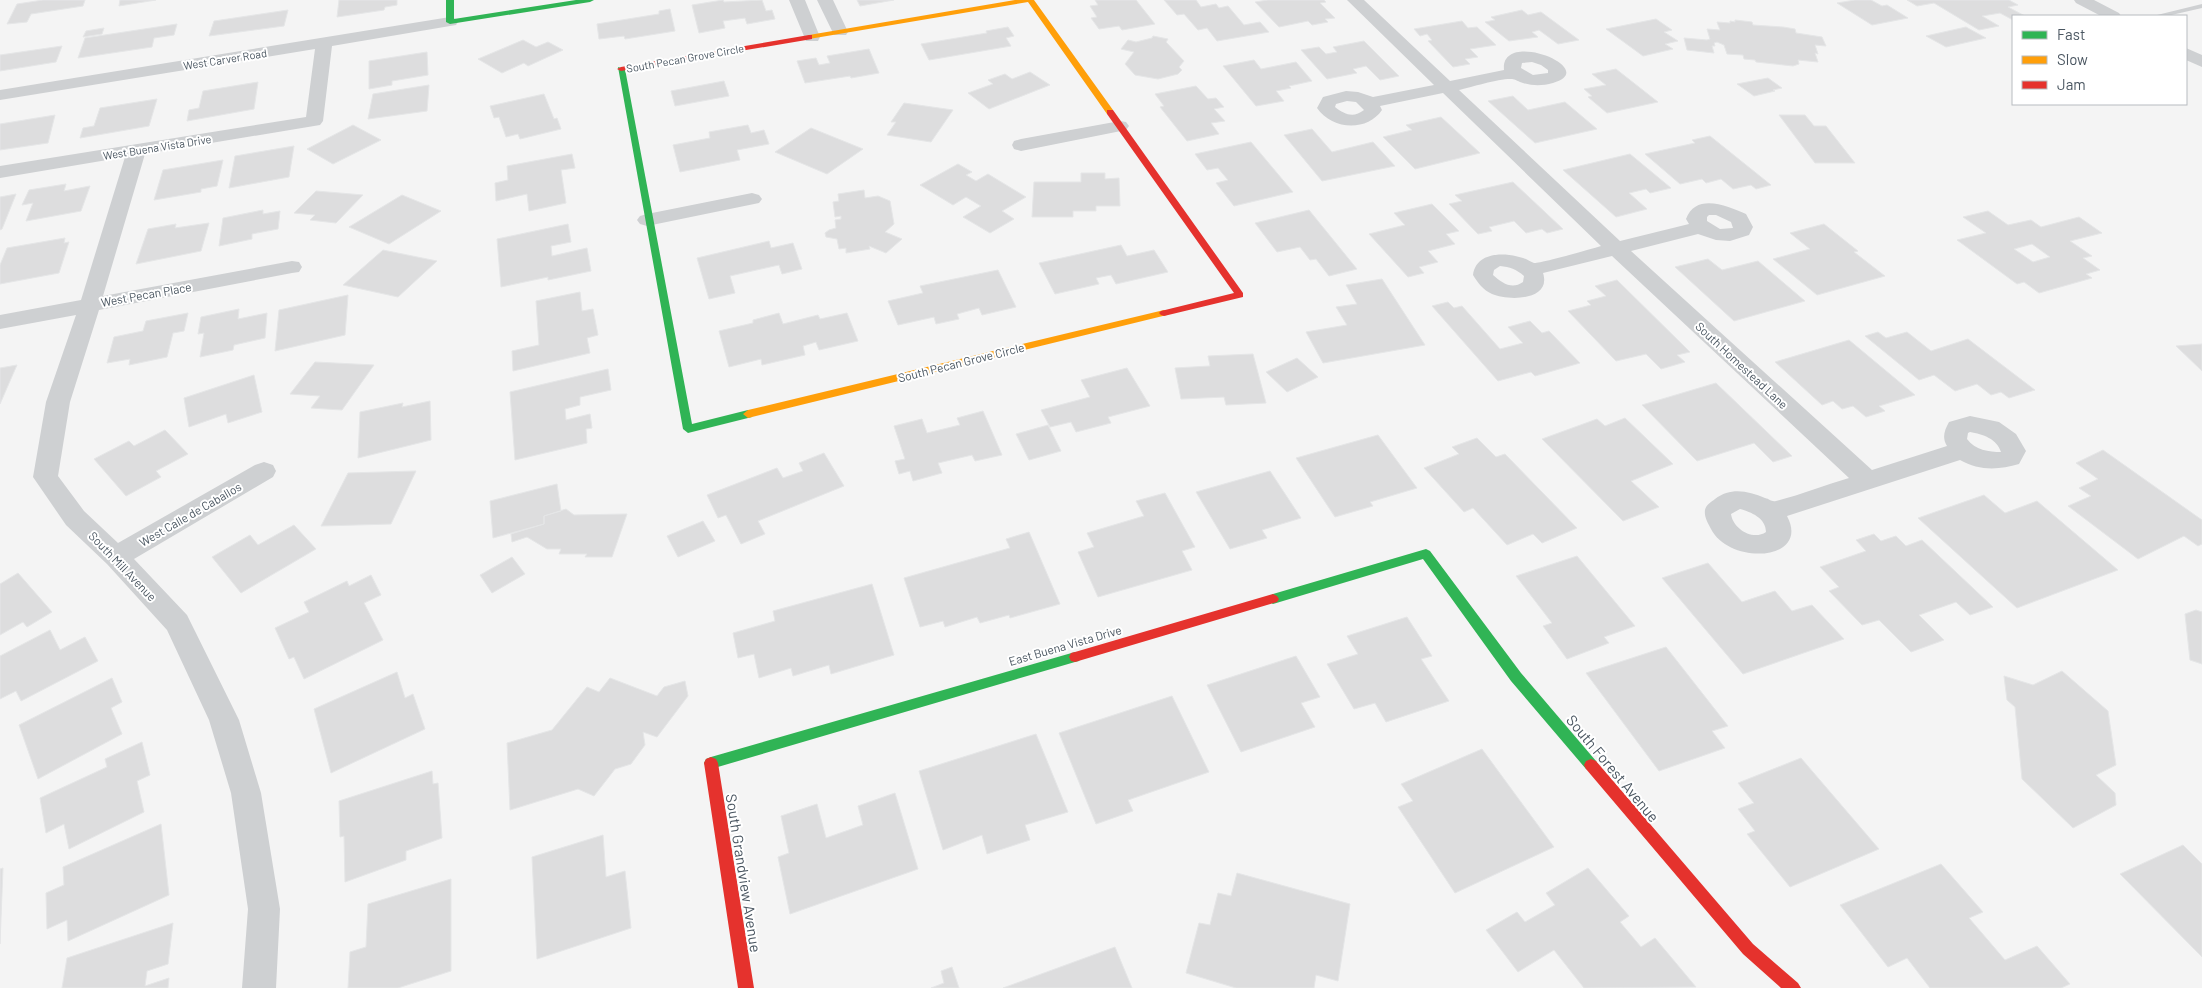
<svg xmlns="http://www.w3.org/2000/svg" width="2202" height="988" font-family="Barlow,sans-serif">
<style>
.building{fill:#ddddde;stroke:#e5e6e7;fill-rule:evenodd}
.lines{fill:none;stroke-linecap:round;stroke-linejoin:round}
.lane{fill:#ced0d2;fill-rule:evenodd}
.street{fill:#ced0d2;fill-rule:evenodd}
.fast{fill:#30b455;fill-rule:evenodd}
.slow{fill:#ff9f0a;fill-rule:evenodd}
.jam{fill:#e5322d;fill-rule:evenodd}
.labels{text-anchor:middle;dominant-baseline:central;stroke-width:4;stroke-linejoin:round;paint-order:stroke}
.far-street-label{font-size:11px;fill:#4a5661;stroke:#fff}
.street-label{font-size:12px;fill:#4a5661;stroke:#fff}
.near-street-label{font-size:15px;fill:#4a5661;stroke:#fff}
</style>
<rect width="100%" height="100%" fill="#f4f4f4"/>
<path class="building" d="M43 0H85L83 6 31 14 27 22 7 24 17 4Z
M120 0H156L119 6Z
M339 0H397V5L385 7 384 10 337 17Z
M723 0 724 2 762 0 766 11 772 10 775 19 747 24 745 18 723 21 725 28 699 33 692 5Z
M857 0H894L860 6Z
M1095 0H1136L1155 24 1122 30 1119 26 1099 29 1091 18 1097 17 1090 6 1098 5Z
M1164 0H1196L1201 7 1216 4 1219 8 1228 6 1244 25 1260 22 1269 32 1217 41 1207 28 1198 30 1184 14 1177 15Z
M1268 0H1324L1326 2 1320 3 1335 18 1325 19 1328 22 1312 25 1308 21 1279 27 1255 2Z
M1855 0H1871L1882 6 1887 5 1908 18 1872 25 1837 3Z
M1907 0H2009L2018 5 2008 7 2025 16H2013V20L2000 13 1982 16 1999 26 1979 30 1934 3 1917 6Z
M670 9 675 31 625 39 624 36 599 39 597 24 659 14V11Z
M288 10 284 26 209 36 214 21Z
M1522 10 1528 15 1541 12 1579 40 1558 44 1539 30 1532 32 1538 37 1509 41 1485 22 1495 20 1491 17Z
M1656 19 1672 30 1664 32 1678 41 1665 44 1673 49 1643 56 1606 29Z
M1735 20 1752 22 1753 25 1783 27 1795 29 1796 33 1822 37 1826 46 1815 45 1818 54 1815 53 1818 62 1798 60 1799 64 1793 66 1756 62 1755 60 1744 59 1743 55 1727 54 1724 45 1717 42 1714 43 1715 46H1712L1714 53 1687 50 1684 38 1707 40 1710 39 1707 29 1720 30 1717 22 1730 23V21L1735 22Z
M1462 21 1468 28 1477 27 1496 45 1470 49 1478 57 1465 59 1470 64 1453 67 1428 41 1432 40 1427 34 1420 36 1414 29Z
M177 24 174 35 154 38 152 47 78 58 85 38Z
M1008 27 1014 36 1006 38 1011 46 929 60 921 44 987 33 986 31Z
M1966 27 1986 38 1946 47 1926 36Z
M104 28 102 34 83 37 86 31Z
M1153 36 1168 39 1166 42 1184 61 1179 67 1182 70 1178 74 1158 79 1135 75 1125 64 1134 52 1121 49 1128 40 1136 42 1152 38Z
M523 40 536 47 548 42 563 50 528 66 524 63 502 73 478 59Z
M1364 41 1399 76 1380 80 1366 66 1353 69 1357 73 1327 79 1301 50 1319 47 1326 54 1337 52 1333 47Z
M62 46 56 62 0 71V55Z
M869 49 879 73 851 78 850 76 805 83 797 61 816 58 819 65 830 63 827 56Z
M427 52 428 75 392 81V85L369 89V61Z
M1254 60 1261 69 1296 62 1312 81 1289 86 1291 88 1276 91 1284 101 1256 106 1223 66Z
M1616 69 1658 102 1607 113 1588 97 1592 96 1584 89 1606 85 1592 74Z
M1030 72 1050 85 989 109 968 93 993 84 988 80 1005 74 1012 79Z
M1768 78 1782 88 1773 90 1775 91 1754 96 1737 84Z
M724 81 729 96 675 106 671 91Z
M258 82 254 109 187 121 189 110 199 108 203 91Z
M429 85 427 111 368 119 373 94Z
M1196 86 1208 99 1216 98 1224 107 1214 109 1225 121 1211 123 1219 134 1187 141 1160 107 1164 106 1155 94Z
M544 94 554 119 557 118 561 129 520 139 518 134 506 137 499 117 494 118 490 106Z
M1513 96 1528 110 1565 102 1597 129 1535 143 1488 101Z
M157 99 149 126 80 138 83 128 94 126 100 108Z
M904 103 953 110 931 142 887 135 896 122H891Z
M55 115 48 143 0 150V124Z
M1779 115H1805L1814 126H1826L1855 163H1815Z
M1441 117 1480 153 1415 169 1383 137 1412 130 1406 125Z
M353 125 381 140 333 164 307 149Z
M748 125 751 133 764 130 769 144 737 150 740 160 680 172 673 145 710 138 709 132Z
M811 128 863 149 827 174 775 152Z
M1312 129 1332 152 1373 142 1395 166 1322 181 1284 135Z
M1710 136 1771 185 1756 189 1751 185 1733 189 1721 179 1706 183 1702 179 1680 184 1645 154 1695 143 1692 140Z
M1251 142 1293 192 1234 206 1216 183 1228 180 1218 168 1207 170 1195 154Z
M294 146 289 177 229 188 235 156Z
M572 154 575 168 561 170 566 203 529 211 527 194 496 201 495 183 508 180 507 166Z
M1630 154 1671 188 1650 193 1646 189 1629 193 1647 209 1616 217 1563 170Z
M223 160 217 186 201 189V192L154 200 163 170Z
M958 164 972 172 966 175 976 181 988 174 1026 197 1002 211 1014 219 990 233 963 217 981 206 966 197 953 205 920 185Z
M1081 173H1105V179L1119 178 1120 206H1096V211H1073V217H1032L1034 182H1081Z
M1513 182 1563 229 1547 233 1542 229 1526 233 1514 221 1489 227 1492 231 1478 234 1449 204 1462 201 1455 195Z
M66 184 64 191 90 186 81 211 26 221 33 203 22 205 29 190Z
M864 190 865 198 878 196 890 201 894 224 885 232 902 239 886 253 869 246 870 249 846 253V248L839 249 837 239 826 237 825 233 829 230 836 228 835 220 841 219V216L835 217 833 202 839 201 838 194Z
M316 191 363 195 336 223 310 220 315 215 294 213Z
M16 194 2 229 0 230V197Z
M402 195 441 211 389 244 349 227Z
M1432 204 1459 231 1446 234 1455 244 1428 251 1438 262 1419 267 1424 273 1408 277 1369 234 1405 225 1394 213Z
M263 210V214L280 211 278 229 252 234V239L219 246 223 218Z
M1309 210 1357 269 1329 276 1316 259 1310 260 1300 247 1277 252 1255 223Z
M1988 211 2008 225 2031 220 2041 227 2079 217 2102 233 2070 241 2092 256 2083 258 2100 270 2086 274 2092 278 2039 293 2024 282 2017 284 1957 240 1986 233 1963 217ZM2032 244 2050 257 2033 262 2014 249Z
M209 223 201 251 136 264 148 229 176 224 175 228Z
M568 224 571 242 551 246 552 256 587 248 591 271 548 280V277L501 287 497 239Z
M1824 224 1858 251 1854 252 1885 276 1817 295 1773 259 1810 249 1790 233Z
M65 238 64 243 69 242 59 273 0 284V265L7 248Z
M769 241 771 248 793 243 802 269 782 274 779 265 730 276 735 293 709 299 697 258Z
M1121 245 1127 256 1154 250 1168 272 1116 284 1111 275 1096 278 1099 284 1055 294 1039 263Z
M383 250 437 261 398 297 343 285Z
M1708 259 1722 270 1758 261 1805 301 1734 321 1675 267Z
M998 270 1016 307 982 315 979 308 957 314 959 319 936 324 934 317 898 325 888 301 923 293 920 286Z
M1382 279 1425 345 1323 363 1306 332 1347 325 1336 307 1357 304 1346 285Z
M1617 280 1690 352 1677 355 1685 362 1661 369 1646 354 1616 361 1568 311 1591 305 1587 301 1606 296 1595 286Z
M580 292 582 311 593 309 598 335 587 338 590 353 513 371 512 351 539 345 536 301Z
M348 295 345 335 275 351 279 310Z
M1448 302 1454 308 1462 306 1500 349 1523 343 1508 327 1530 321 1542 333 1549 331 1580 363 1535 376 1531 372 1498 381 1432 306Z
M239 309 238 319 267 313 265 338 234 345 233 350 200 357 204 333 198 334 201 317Z
M188 313 184 331 173 333 167 357 129 365 130 359 107 363 114 337 143 331 146 321Z
M779 313 783 324 818 315 820 319 847 313 858 341 819 350 816 342 803 346 805 355 762 365 761 359 729 367 719 331 753 323V320Z
M1878 332 1886 338 1907 332 1931 351 1968 339 2035 390 2009 398 2001 392 1991 395 1977 384 1955 391 1934 375 1919 380 1865 336Z
M1849 340 1915 395 1879 406 1885 411 1866 417 1853 406 1842 409 1833 401 1822 405 1775 362Z
M2202 344V371L2176 346Z
M1253 354 1266 403 1226 405 1224 397 1181 399 1175 368 1210 366 1208 356Z
M1297 358 1318 377 1287 392 1266 372Z
M315 362 374 365 342 410 311 408 320 396 290 394Z
M17 365 0 404V368Z
M1127 368 1150 406 1108 417 1111 423 1076 432 1071 422 1050 427 1041 410 1090 397 1081 380Z
M608 369 611 390 580 397V405L565 409 566 420 590 414 592 428 586 429 587 443 515 460 510 392Z
M254 375 262 412 228 423 226 414 189 427 184 398Z
M1716 383 1792 456 1773 462 1754 443 1697 461 1642 405Z
M430 401 431 440 358 458 360 412 403 403 402 407Z
M983 411 1002 455 975 461 972 455 938 463 942 473 913 481 910 471 899 474 895 461 905 459 894 426 922 419 927 433 960 425 957 418Z
M1625 418 1673 464 1631 481 1659 507 1623 521 1542 439 1597 419 1605 426Z
M1048 425 1061 451 1029 460 1016 434Z
M165 430 188 454 156 471 161 477 126 496 94 459 129 441 134 446Z
M1378 435 1417 488 1370 502 1373 506 1335 517 1296 458Z
M1477 438 1496 457 1505 454 1577 528 1542 543 1533 534 1507 545 1473 508 1464 512 1424 468 1459 454 1452 447Z
M2103 450 2202 520V544L2198 546 2184 536 2138 559 2068 506 2091 496 2079 488 2098 479 2076 463Z
M824 453 844 486 758 521 765 534 741 544 726 515 718 518 707 495 777 468 783 478 803 471 799 463Z
M416 471 391 524 321 526 348 473Z
M1270 471 1301 518 1262 530 1267 538 1230 549 1196 492Z
M557 484 561 511 544 516V524L493 538 490 501Z
M1165 493 1195 547 1182 551 1192 570 1098 597 1078 552 1094 547 1087 533 1144 516 1136 501Z
M1984 495 2005 513 2037 501 2118 570 2017 608 1918 518Z
M566 509 574 515 627 514 612 557H585L587 554H559L561 549H547L527 537 512 542 511 534 544 524V516Z
M703 521 715 541 678 557 667 536Z
M294 525 316 549 241 593 212 557 250 535 258 545Z
M1029 532 1060 604 1010 618 1009 615 980 623 977 617 945 627 943 621 920 627 904 578 1010 548 1006 539Z
M1874 534 1881 541 1896 536 1906 546 1922 540 1993 607 1970 615 1956 602 1919 615 1944 640 1911 652 1879 620 1862 625 1829 591 1839 587 1820 567 1866 551 1856 540Z
M1577 556 1635 626 1604 637 1609 643 1567 659 1543 626 1552 623 1516 576Z
M512 557 525 574 492 593 480 575Z
M1708 563 1742 602 1775 591 1792 611 1812 605 1844 639 1743 674 1662 578Z
M18 573 52 612 27 627 23 622 0 635V584Z
M371 575 381 595 364 603 383 640 304 679 294 657 289 659 275 628 309 612 304 602 347 581 349 586Z
M872 584 894 655 831 674 829 665 793 676 791 668 759 678 754 654 738 658 733 633 775 621 773 611Z
M2196 610 2202 612V664L2190 660 2185 614Z
M1407 617 1432 656 1421 659 1449 701 1386 722 1375 703 1354 709 1327 664 1358 654 1347 636Z
M50 630 60 650 85 637 98 661 21 701 16 691 0 699V656Z
M1666 647 1728 726 1712 731 1725 748 1659 771 1586 673Z
M1296 656 1320 697 1301 703 1315 727 1241 752 1207 685Z
M2062 671 2108 711 2116 765 2096 775 2115 793 2116 805 2073 828 2022 779 2015 707 2007 700 2004 676 2033 685Z
M397 672 405 698 413 694 425 729 331 773 314 709Z
M112 678 122 702 111 708 122 734 38 779 19 725Z
M610 678 657 696 664 687 685 681 688 696 657 737 643 732 645 745 631 764 615 769 594 796 578 789 510 810 507 743 552 730 587 687 599 692Z
M1172 696 1209 772 1128 800 1133 811 1096 824 1059 733Z
M1036 734 1068 812 1025 825 1030 840 987 854 982 835 943 850 919 771Z
M142 742 150 775 137 781 144 812 69 849 64 824 46 833 40 798 107 767 105 759Z
M1482 749 1554 847 1455 893 1398 807 1413 801 1401 784Z
M1801 758 1879 849 1790 887 1747 834 1755 831 1738 809 1754 803 1738 783Z
M432 771 433 784 438 783 442 838 406 851V860L345 882 344 836 340 837 339 801Z
M895 793 918 869 790 914 778 857 789 853 781 816 817 804 826 838 863 825 858 806Z
M161 824 169 895 68 941 67 920 47 929 46 893 64 885 63 867Z
M603 835 606 877 625 871 631 928 537 959 532 857Z
M2183 845 2202 864V957L2120 874Z
M1941 864 1983 912 1969 918 2005 960 2037 946 2070 984 2061 988H1930L1907 958 1888 967 1840 905Z
M3 868 0 944V869Z
M1588 868 1629 916 1620 922 1641 947 1655 938 1696 987 1584 988 1554 950 1518 972 1486 930 1517 912 1525 922 1555 905 1546 893Z
M1237 873 1350 904 1338 981 1316 975 1314 988H1236L1186 973 1199 923 1210 925 1218 893 1231 896Z
M451 879V971L398 988H348L350 952 366 947 368 904Z
M173 923 168 964 147 971 145 986 169 978 168 988H62L67 958Z
M1115 947 1132 988H1003Z
M952 967 959 988H931L944 983 941 971Z"/>
<g class="lines">
<path class="lane" d="M2202 4V8L2167 16H2153Z"/>
<path class="street" d="M789 0H805L820 37 818 41H806Z
M817 0H833L848 32 846 35H834Z
M1347 0H1364L1450 81 1504 70C1500 28 1602 69 1553 83 1542 86 1533 86 1523 83 1519 82 1515 79 1512 79 1501 78 1471 87 1459 90L1620 241 1689 224 1686 219C1696 192 1728 206 1746 214L1753 227 1749 235 1730 241 1716 240 1698 234 1631 251 1872 470 1947 446C1942 438 1944 431 1949 422L1970 416 1999 422 2016 434 2026 451 2019 464C1999 470 1979 471 1960 460L1787 516C1811 561 1730 566 1711 529 1708 523 1704 517 1705 510 1706 505 1711 502 1715 499 1731 487 1748 491 1765 498 1770 499 1771 502 1776 501 1800 495 1825 485 1849 478L1612 256 1543 273C1552 301 1508 301 1492 294 1483 290 1478 283 1473 275 1476 251 1506 252 1523 258 1526 259 1531 262 1534 263 1539 264 1591 249 1601 246L1443 93 1380 106 1382 110C1367 132 1332 130 1317 108L1323 97 1346 91 1358 92 1373 97 1434 85ZM1532 62 1541 65 1548 70V73L1533 75 1521 68 1522 63ZM1347 101 1356 102 1364 110C1354 118 1345 115 1335 107L1336 104ZM1709 215H1716L1731 222 1733 228 1720 229 1707 221V217ZM1500 266C1510 267 1516 269 1524 276L1523 282C1512 290 1502 283 1493 275L1494 270ZM1970 432C1983 434 1997 439 2001 452 1989 452 1975 450 1967 439L1968 433ZM1740 509C1751 512 1766 518 1766 532 1753 541 1733 529 1731 514Z
M2074 0H2094L2119 13 2121 16H2101L2076 3Z
M450 17 456 19 458 22 456 25 332 46 323 121 320 125 145 154 103 296 292 261 299 262 302 267 299 272 292 273 99 310 70 402 58 476 84 511 118 543 255 465 264 462 273 465 276 471 273 477 134 559 187 615 239 720 261 793 280 909 276 988H242L248 909 231 793 209 720 167 630 107 564 66 525 33 477 46 402 76 315 0 329V315L81 300 125 157 0 178V166L306 117 315 49 0 100V90Z
M2186 48 2202 55V67L2186 60Z
M1120 121 1126 122 1129 126 1126 130 1021 151 1014 149 1012 145 1014 141 1021 139Z
M752 193 759 195 762 199 759 203 647 226 640 224 637 220 640 216 647 214Z"/>
<path class="fast" d="M446 0H454V19L576 0H594L590 2 450 24 446 22Z
M618 67 625 69 692 424 748 410 753 414 752 417 688 433 683 429Z
M1426 549 1430 551 1521 673 1596 761 1598 765 1596 769 1591 771 1586 769 1511 681 1423 559 1273 604 1269 602 1267 599 1269 596 1273 594Z
M1075 652 1079 653 1081 657 1079 661 1075 662 711 769 706 767 704 763 706 759 711 757Z"/>
<path class="slow" d="M1015 0H1034L1113 110V114H1107L1028 2 809 39 805 37 809 35Z
M1164 310 1169 313 1167 315 748 418 743 414 748 410Z"/>
<path class="jam" d="M809 35H812V39L621 71 617 69 621 67Z
M1107 110H1113L1243 293V297L1164 316 1161 315 1159 313 1161 311 1234 293 1107 114Z
M1273 594 1277 596 1279 599 1277 602 1075 662 1071 661 1069 657 1071 653 1075 652Z
M711 757 716 759 718 763 754 988H738L704 763 706 759Z
M1591 759 1596 761 1753 944 1798 983 1801 988H1781L1743 954 1586 769 1584 765 1586 761Z"/>
</g>
<g class="labels">
<g class="far-street-label">
<text transform="translate(685 58) rotate(-10)">South Pecan Grove Circle</text>
<text transform="translate(225 59) rotate(-9)">West Carver Road</text>
<text transform="translate(157 147) rotate(-9)">West Buena Vista Drive</text>
</g>
<g class="street-label">
<text transform="translate(146 294) rotate(-10)">West Pecan Place</text>
<text transform="translate(961 362) rotate(-14)">South Pecan Grove Circle</text>
<text transform="translate(1742 365) rotate(43)">South Homestead Lane</text>
<text transform="translate(190 514) rotate(-30)">West Calle de Caballos</text>
<text transform="translate(123 566) rotate(46)">South Mill Avenue</text>
<text transform="translate(1065 645) rotate(-16)">East Buena Vista Drive</text>
</g>
<g class="near-street-label">
<text transform="translate(1613 768) rotate(50)">South Forest Avenue</text>
<text transform="translate(744 873) rotate(81)">South Grandview Avenue</text>
</g>
</g>
<rect x="2012" y="15" width="175" height="90" fill="#ffffff" stroke="#b7bbc0"/>
<rect x="2022" y="31" width="25" height="8" fill="#30b455" stroke="#b7bbc0"/>
<text x="2057" y="40" font-size="15" fill="#4a5661">Fast</text>
<rect x="2022" y="56" width="25" height="8" fill="#ff9f0a" stroke="#b7bbc0"/>
<text x="2057" y="65" font-size="15" fill="#4a5661">Slow</text>
<rect x="2022" y="81" width="25" height="8" fill="#e5322d" stroke="#b7bbc0"/>
<text x="2057" y="90" font-size="15" fill="#4a5661">Jam</text>
</svg>
